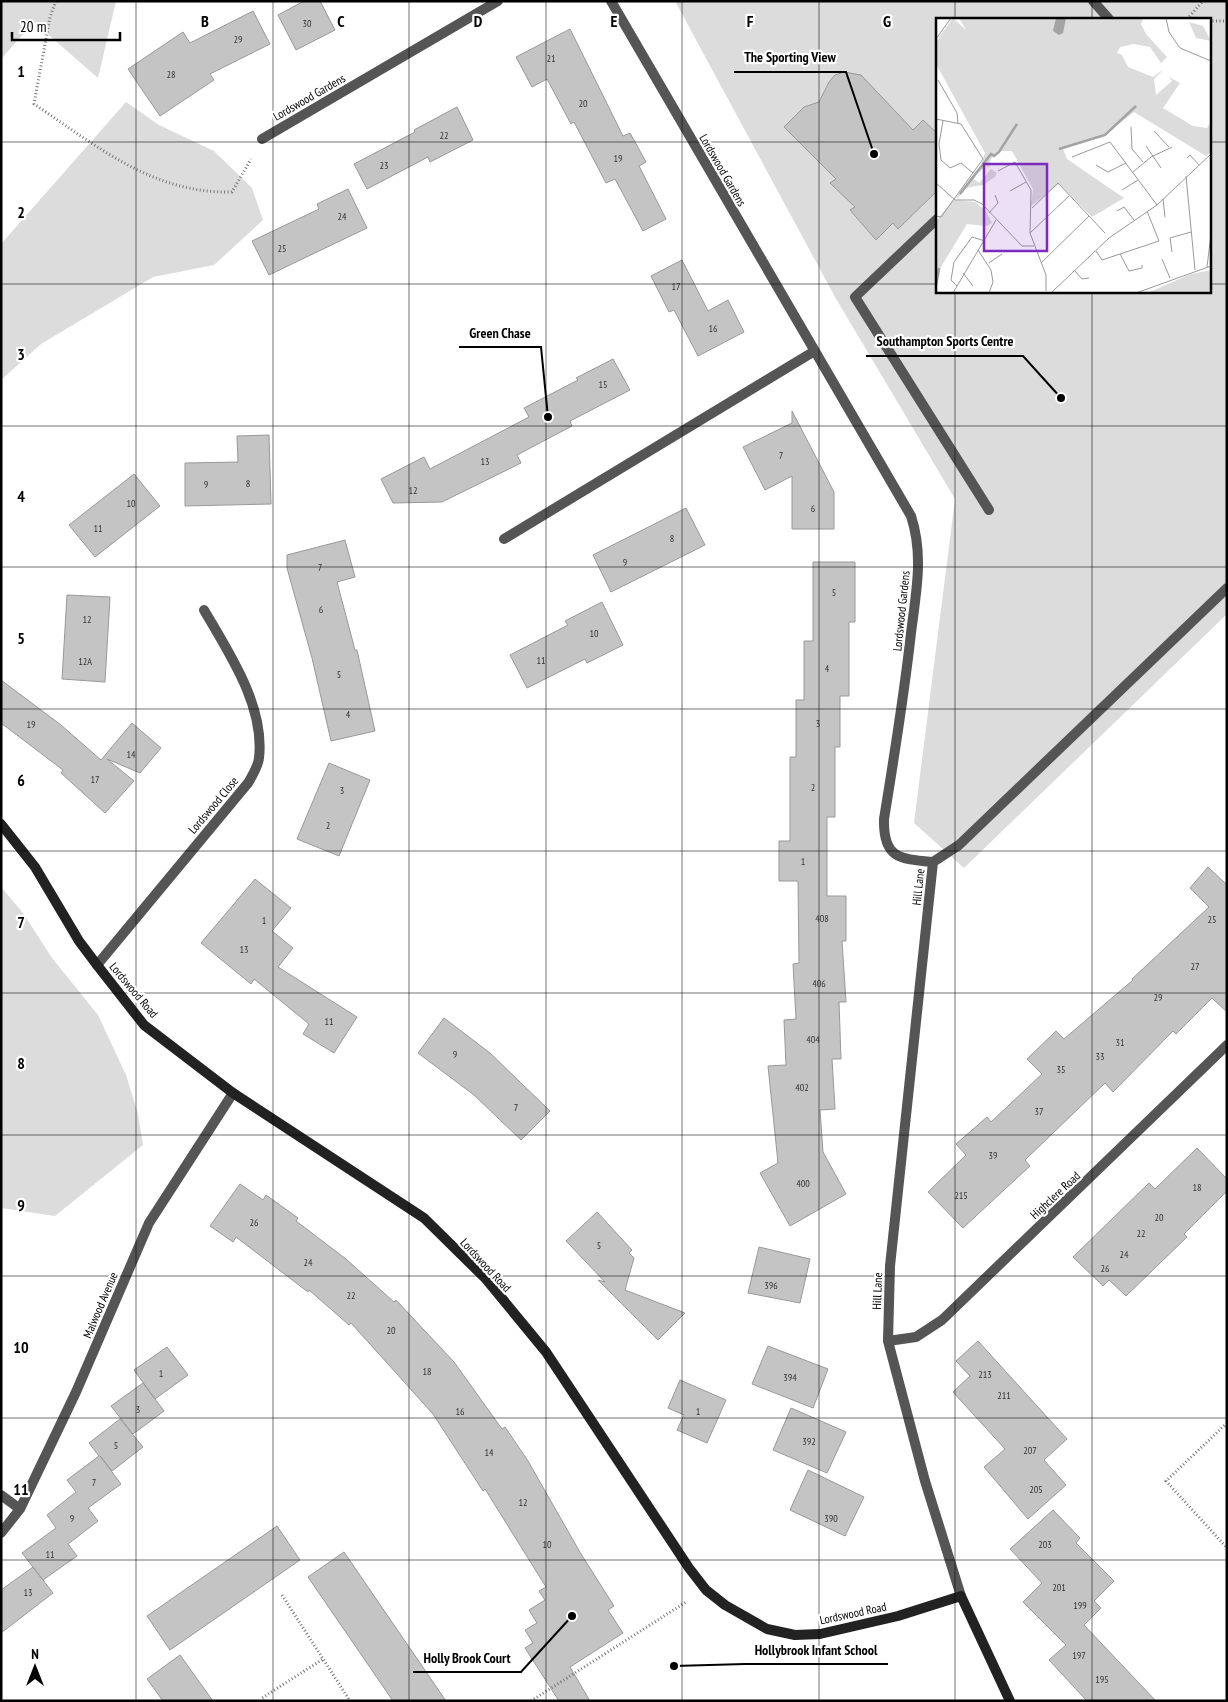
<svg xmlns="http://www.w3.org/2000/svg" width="1228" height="1702" font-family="'PT Sans Narrow',sans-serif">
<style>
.green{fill:#dcdcdc;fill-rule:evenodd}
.building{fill:#c4c4c4;stroke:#999}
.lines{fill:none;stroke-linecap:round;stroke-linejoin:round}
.path{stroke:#777;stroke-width:3;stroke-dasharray:1 2.5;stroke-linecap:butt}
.lane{stroke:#555;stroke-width:10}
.street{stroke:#555;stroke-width:10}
.secondary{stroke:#222;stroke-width:10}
.grid{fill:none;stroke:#000;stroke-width:1;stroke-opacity:0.55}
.labels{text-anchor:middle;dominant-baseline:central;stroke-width:4.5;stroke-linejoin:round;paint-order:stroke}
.number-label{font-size:10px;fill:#313131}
.street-label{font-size:12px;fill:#000;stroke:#fff}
.inset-river{fill:none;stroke:#a3a3a3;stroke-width:2.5}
.inset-road{fill:none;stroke:#999;stroke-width:1}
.view{fill:#7b2cbf;fill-opacity:0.15;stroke:#7b2cbf;stroke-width:2.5}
.inset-edge{fill:none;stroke:#000;stroke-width:2.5}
.grid-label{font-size:16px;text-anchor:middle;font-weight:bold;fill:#000;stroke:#fff;stroke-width:4.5;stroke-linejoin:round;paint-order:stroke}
.leader{fill:none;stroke:#000;stroke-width:2}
.callout-dot{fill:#000;stroke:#fff;stroke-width:2}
.callout-label{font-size:14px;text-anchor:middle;font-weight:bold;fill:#000;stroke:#fff;stroke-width:4.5;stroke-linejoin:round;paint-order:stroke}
</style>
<rect width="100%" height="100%" fill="#fff"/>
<path class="green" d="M1 1H116L98 78 34 22 1 59Z
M675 1H1227V614L964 868 914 823 955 499 835 297ZM937 19H1209V291H937Z
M126 102 159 125 214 151 252 188 263 220 214 265 153 277 41 344 1 380V244Z
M1 887 23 913 52 958 98 1015 126 1075 138 1114 143 1145 55 1216 1 1208Z"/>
<path class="building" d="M304 1H320L335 30 296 50 278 15Z
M253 11 270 44 210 74 214 80 160 116 128 69 183 32 190 43Z
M570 29 623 136 630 133 646 162 639 166 666 219 643 231 615 179 606 183 574 122 571 124 547 79 532 87 516 57Z
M844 72 861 75 913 130 923 120 937 133V191L898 229 893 223 876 240 850 210 855 207 830 183 836 179 784 127 804 107 819 102 829 82 835 75Z
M457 107 473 140 430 162 428 157 367 189 354 164 415 132 414 130Z
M348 189 367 228 269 275 252 241 319 209 317 204Z
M682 260 708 311 728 300 744 332 698 356 674 310 669 312 651 276Z
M613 359 630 390 570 421 572 426 517 455 521 463 442 502 393 503 381 479 424 457 430 469 529 417 524 408 578 380 576 378Z
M792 411 834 492V529H792V476L765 490 743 447 792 423Z
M269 435 271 504 185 506V463L238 462 237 436Z
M134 474 160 506 95 557 69 525Z
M686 508 705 545 611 592 593 555Z
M345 540 355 577 337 582 355 650H357L375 731 331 741 312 658 287 568V555Z
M813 562H855V622H849V696H840V747H835V817H827V896H846V941H842L846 1002H839L841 1059H832L835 1109 820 1110 823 1152 846 1194 790 1226 760 1173 778 1163 768 1066 786 1065 784 1020 796 1019 793 964 799 963 798 881H779V841H790V757H796V700H804V641H813Z
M67 595 110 597 105 682 62 679Z
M602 602 623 645 587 663 585 659 527 688 510 655 568 625 565 621Z
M1 680 61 725 101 760 132 723 161 748 140 773 107 759 134 781 105 813 61 773 63 770 1 723Z
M329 763 370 780 339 856 297 839Z
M1208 867 1227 885V1012L1212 998 1176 1034 1173 1031 1113 1092 1105 1083 1025 1160 1030 1166 963 1228 928 1192 966 1155 956 1144 987 1117 991 1122 1042 1074 1027 1059 1056 1031 1064 1039 1133 980 1132 979 1209 907 1190 888Z
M255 879 291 908 272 931 293 948 278 967 357 1017 334 1053 303 1034 309 1024 254 979 251 984 201 943Z
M444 1018 490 1053 550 1111 521 1140 474 1095 418 1053Z
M1197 1148 1227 1179V1191L1184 1234 1187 1237 1126 1296 1109 1280 1103 1286 1073 1257 1149 1183 1155 1189Z
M240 1184 263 1200 266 1195 298 1218 296 1221 346 1259 394 1302 396 1300 454 1362 502 1429 505 1427 528 1461 581 1554 614 1606 608 1610 623 1633 570 1667 590 1701H559L525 1648 533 1643 525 1630 537 1623 529 1610 545 1600 539 1591 546 1587 485 1489 483 1491 433 1414 351 1323 349 1325 309 1290 308 1292 236 1237 233 1242 210 1226Z
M597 1212 632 1250 629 1253 634 1258 625 1290 685 1313 658 1340 598 1280 605 1282 566 1241Z
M759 1247 810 1259 800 1303 748 1293Z
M978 1341 1067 1439 1044 1460 1066 1485 1028 1519 984 1467 1005 1449 953 1392 970 1376 956 1361Z
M768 1346 828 1369 813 1408 752 1384Z
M167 1347 188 1375 155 1399 134 1370Z
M680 1380 726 1400 707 1443 677 1430 684 1415 668 1408Z
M143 1383 164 1411 133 1434 111 1406Z
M791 1408 846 1432 827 1473 773 1450Z
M120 1419 143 1447 112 1471 100 1456 121 1484 88 1508 98 1521 68 1544 77 1556 43 1580 22 1553 56 1528 47 1515 76 1492 67 1480 99 1456 89 1443Z
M808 1470 864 1497 845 1536 790 1510Z
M1053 1510 1080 1538 1076 1543 1114 1581 1094 1601 1101 1608 1084 1625 1156 1701H1087L1049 1660 1066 1645 1023 1602 1042 1583 1010 1549Z
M277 1526 300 1560 170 1650 147 1616Z
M344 1552 446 1701H393L308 1577Z
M33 1567 53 1593 1 1633V1590Z
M180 1655 213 1701H163L147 1679Z"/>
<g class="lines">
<path class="path" d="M56 1 50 17 34 104C97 146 153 194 232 192L251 159
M1187 19 1203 1
M1209 21H1227
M1227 1423 1166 1481 1227 1548
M282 1595 350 1701
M263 1701 262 1698 323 1659
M531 1701 686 1602"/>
<path class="lane" d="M1093 1 1109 19
M937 219 855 297 989 510"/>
<path class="street" d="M611 1 911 516C924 556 916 592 911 633 904 696 894 758 884 819 883 858 899 859 933 862
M262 139 498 1
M504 539 813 352
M933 862 890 1266 888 1341 925 1481 961 1596
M933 862 959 845 1227 588
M97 965 248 783C252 776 258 767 259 758 265 706 229 653 204 610
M888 1341 916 1337 942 1320 1227 1045
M1 1495 20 1509
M1 1533 20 1509 76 1392 149 1223 233 1093"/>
<path class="secondary" d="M1 824 35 867 79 941 97 965 144 1025 233 1093 424 1218 486 1279 546 1352 689 1568 706 1590 725 1605 767 1629 795 1635 820 1634 898 1616 961 1596 1010 1701"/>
</g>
<path class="grid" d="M136 1V1701M273 1V1701M409 1V1701M546 1V1701M682 1V1701M819 1V1701M955 1V19M1092 1V19M1 142H937M1209 142H1227M1 284H937M1209 284H1227M955 291V1701M1092 291V1701M1 426H1227M1 567H1227M1 709H1227M1 851H1227M1 993H1227M1 1135H1227M1 1276H1227M1 1418H1227M1 1560H1227"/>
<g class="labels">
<g class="number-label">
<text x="307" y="23">30</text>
<text x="238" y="39">29</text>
<text x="551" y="58">21</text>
<text x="171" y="74">28</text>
<text x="583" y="103">20</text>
<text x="444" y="135">22</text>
<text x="618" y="158">19</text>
<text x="384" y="165">23</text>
<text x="342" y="216">24</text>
<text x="282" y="248">25</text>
<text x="676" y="286">17</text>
<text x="713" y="328">16</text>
<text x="603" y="384">15</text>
<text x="781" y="455">7</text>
<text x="485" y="461">13</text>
<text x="248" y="483">8</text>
<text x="206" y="484">9</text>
<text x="413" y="490">12</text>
<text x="131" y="503">10</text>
<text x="813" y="508">6</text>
<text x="98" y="528">11</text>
<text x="672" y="538">8</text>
<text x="625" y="562">9</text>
<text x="320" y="567">7</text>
<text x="834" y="592">5</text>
<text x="321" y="609">6</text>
<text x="87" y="619">12</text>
<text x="594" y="633">10</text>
<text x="541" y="660">11</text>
<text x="85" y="661">12A</text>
<text x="827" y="668">4</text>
<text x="339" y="674">5</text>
<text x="348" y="714">4</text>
<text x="818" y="723">3</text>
<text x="31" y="724">19</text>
<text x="131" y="754">14</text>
<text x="95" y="779">17</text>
<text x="813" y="787">2</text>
<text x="342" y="790">3</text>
<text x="328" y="825">2</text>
<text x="803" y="861">1</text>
<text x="822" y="918">408</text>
<text x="1212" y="919">25</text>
<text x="264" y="920">1</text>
<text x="244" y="949">13</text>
<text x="1195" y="966">27</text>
<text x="819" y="983">406</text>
<text x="1158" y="997">29</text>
<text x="329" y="1021">11</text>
<text x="813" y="1039">404</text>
<text x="1120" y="1042">31</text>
<text x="455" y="1054">9</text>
<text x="1100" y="1056">33</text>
<text x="1061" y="1069">35</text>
<text x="802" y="1087">402</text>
<text x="516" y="1107">7</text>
<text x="1039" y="1111">37</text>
<text x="993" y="1155">39</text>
<text x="803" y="1183">400</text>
<text x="1197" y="1187">18</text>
<text x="961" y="1195">215</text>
<text x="1159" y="1217">20</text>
<text x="254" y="1222">26</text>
<text x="1141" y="1233">22</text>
<text x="599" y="1245">5</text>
<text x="1124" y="1254">24</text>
<text x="308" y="1262">24</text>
<text x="1105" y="1268">26</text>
<text x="771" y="1285">396</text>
<text x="351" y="1295">22</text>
<text x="391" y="1330">20</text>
<text x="427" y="1371">18</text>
<text x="161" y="1373">1</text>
<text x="985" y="1374">213</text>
<text x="790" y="1377">394</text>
<text x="1004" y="1395">211</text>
<text x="138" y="1409">3</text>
<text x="460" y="1411">16</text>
<text x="698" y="1411">1</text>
<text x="809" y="1441">392</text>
<text x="116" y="1445">5</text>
<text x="1030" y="1450">207</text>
<text x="489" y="1452">14</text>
<text x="94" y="1482">7</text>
<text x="1036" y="1489">205</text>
<text x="523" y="1502">12</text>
<text x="72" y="1518">9</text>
<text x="831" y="1518">390</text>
<text x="547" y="1544">10</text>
<text x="1045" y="1544">203</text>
<text x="50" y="1554">11</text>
<text x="1059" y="1587">201</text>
<text x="28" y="1592">13</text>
<text x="1080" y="1605">199</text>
<text x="1079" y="1655">197</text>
<text x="1102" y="1679">195</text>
</g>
<g class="street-label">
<text transform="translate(309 97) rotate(-30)">Lordswood Gardens</text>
<text transform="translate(723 170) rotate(60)">Lordswood Gardens</text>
<text transform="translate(901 611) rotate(-84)">Lordswood Gardens</text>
<text transform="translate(213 805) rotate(-50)">Lordswood Close</text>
<text transform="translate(918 887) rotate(-84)">Hill Lane</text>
<text transform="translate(134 990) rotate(50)">Lordswood Road</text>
<text transform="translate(1055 1195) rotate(-43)">Highclere Road</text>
<text transform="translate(486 1265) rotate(47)">Lordswood Road</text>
<text transform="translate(877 1291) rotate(-88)">Hill Lane</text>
<text transform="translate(100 1305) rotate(-67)">Malwood Avenue</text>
<text transform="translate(853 1613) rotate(-12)">Lordswood Road</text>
</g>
</g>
<g transform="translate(936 18)">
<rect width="275" height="275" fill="#fff"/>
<path d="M17 0 30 12 23 0H207L205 6 210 16 231 39 225 45 214 29 198 26 184 29 181 35 186 37 192 49 217 59 228 51 218 61 220 77 236 63 233 59 244 65 227 90 257 108 271 110 275 103V134L270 138 198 94 166 119 127 131 131 141 188 180 156 199 123 166 95 188 97 171 76 133H62L55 141 53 150 50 147 42 156 49 135 0 46V24ZM253 4 267 8 275 23 260 20ZM55 151 61 155 59 159 47 167 30 170 22 180 20 179 36 158H40L38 161 43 165ZM17 182 39 184 50 193 56 205 51 208 31 206 5 249 0 275V203ZM275 252V275H211L255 256Z" fill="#dcdcdc"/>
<path d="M120 0H130L127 15 123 17 117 13Z" fill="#a3a3a3"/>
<path class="inset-river" d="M123 131 169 117 200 88M24 176 55 136 58 138 63 134 81 106M0 267 3 250"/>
<path class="inset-road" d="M230 0 233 14 244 30 275 43M0 21 15 0M2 62 21 95 22 105M0 101 25 106 47 141 5 199 0 198M7 103 3 126 5 142 14 150 25 145 37 155M195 109 196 131 207 144M218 113 233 129M210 128 225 150M136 139 174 124 221 187M251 140 254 137 263 147M160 147 172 154 190 145M62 153 79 144 95 172 94 215 110 257V273M197 154 215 139 236 129M250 158 259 252M0 165 19 182H38L46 186 86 228H98M186 172 202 162M74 173 90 164M227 181 229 199M96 190 122 165 169 215M181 193 188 189 198 202M53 195 62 185 59 177M94 215 133 178M42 232 55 252 57 264 53 275M160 233 166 242 223 223 211 193M236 234 234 220 255 214M184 236 193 253 206 250V247M226 241 234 260M53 245 66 236M105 245 153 198M271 249 275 216M139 253 146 261 153 260M27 255 37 268M21 268 15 262 18 244 36 219 49 223M116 274 173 220 221 187 275 136M17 275 60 202M200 275 275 248"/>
<path class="view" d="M48 146H111V233H48Z"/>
<rect width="275" height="275" class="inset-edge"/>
</g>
<g class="grid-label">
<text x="205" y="27">B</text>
<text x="341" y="27">C</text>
<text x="478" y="27">D</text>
<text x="614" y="27">E</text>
<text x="750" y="27">F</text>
<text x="887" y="27">G</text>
<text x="21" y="77">1</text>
<text x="21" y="218">2</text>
<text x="21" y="360">3</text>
<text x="21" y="502">4</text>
<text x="21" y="644">5</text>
<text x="21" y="786">6</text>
<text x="21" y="928">7</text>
<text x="21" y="1069">8</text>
<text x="21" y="1211">9</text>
<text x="21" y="1353">10</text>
<text x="21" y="1495">11</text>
</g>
<path class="leader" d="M874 154L846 72H734M548 417L541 347H459M1061 398L1023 356H866M674 1666L745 1664H888M572 1616L521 1672H413"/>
<g class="callout-dot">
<circle cx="874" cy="154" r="5"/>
<circle cx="548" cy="417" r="5"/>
<circle cx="1061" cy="398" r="5"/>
<circle cx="674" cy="1666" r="5"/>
<circle cx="572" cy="1616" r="5"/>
</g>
<g class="callout-label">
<text x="790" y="62">The Sporting View</text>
<text x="500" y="338">Green Chase</text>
<text x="945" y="346">Southampton Sports Centre</text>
<text x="816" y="1655">Hollybrook Infant School</text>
<text x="467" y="1663">Holly Brook Court</text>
</g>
<rect width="1228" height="1702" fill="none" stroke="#000000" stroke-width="5"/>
<g transform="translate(35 1667)" stroke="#ffffff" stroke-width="4" paint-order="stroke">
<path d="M0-4L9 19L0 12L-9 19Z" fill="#000000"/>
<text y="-8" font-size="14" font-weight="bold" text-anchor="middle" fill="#000000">N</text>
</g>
<path d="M12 32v8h108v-8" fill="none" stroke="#000000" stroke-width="2.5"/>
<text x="20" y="32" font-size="15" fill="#000000" stroke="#ffffff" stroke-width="4" paint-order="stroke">20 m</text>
</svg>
